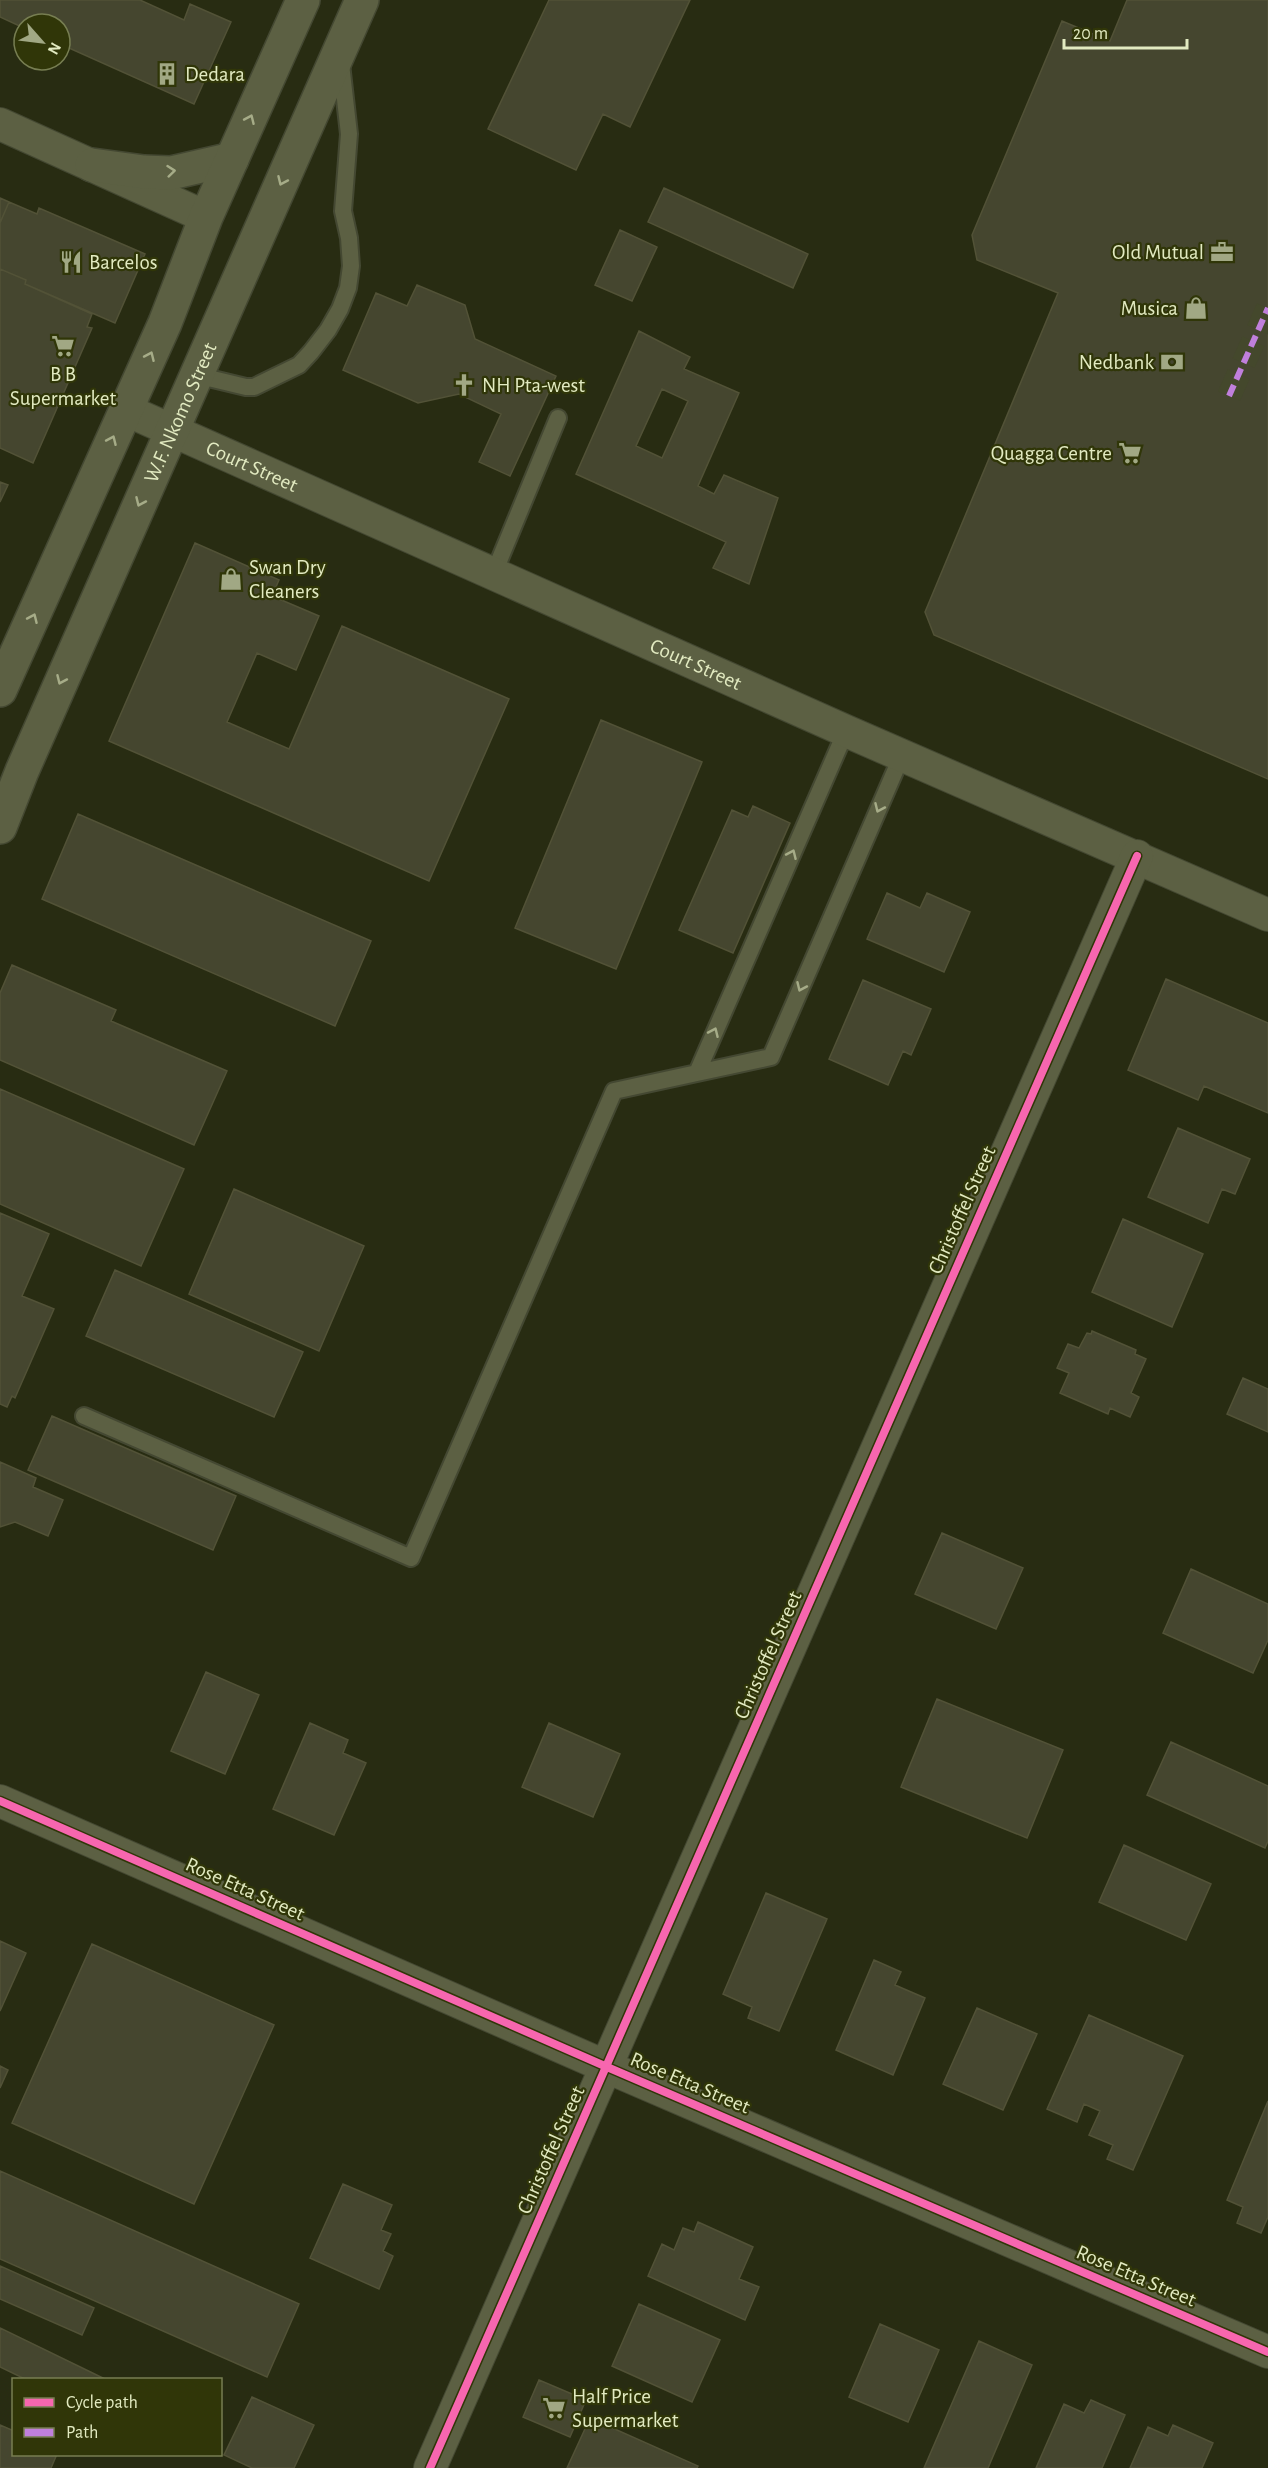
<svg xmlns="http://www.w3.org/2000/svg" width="1268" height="2468" font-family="'Alegreya Sans',sans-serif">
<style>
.building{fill:#45462f;stroke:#525237;stroke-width:1.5;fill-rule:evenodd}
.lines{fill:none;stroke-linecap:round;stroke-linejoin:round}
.pedestrian-tunnel{stroke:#44482c;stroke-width:24;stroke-dasharray:24 12;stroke-linecap:butt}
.service-casing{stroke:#444832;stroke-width:20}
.minor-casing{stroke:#444832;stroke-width:34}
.secondary-casing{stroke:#444832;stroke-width:36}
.service{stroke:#5c6043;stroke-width:16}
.minor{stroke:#5c6043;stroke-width:32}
.secondary{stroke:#5c6043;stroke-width:33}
.quiet{stroke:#c07fdc;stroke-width:6;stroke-dasharray:12 6;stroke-linecap:butt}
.cycleway-casing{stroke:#303608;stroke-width:11}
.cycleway{stroke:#f766af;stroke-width:8}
.oneway{stroke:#a6ac88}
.labels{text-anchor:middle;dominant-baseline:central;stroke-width:4.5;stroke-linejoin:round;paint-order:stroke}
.poi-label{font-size:21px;fill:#e2eac1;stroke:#303608;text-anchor:start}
.street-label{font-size:21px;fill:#e2eac1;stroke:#303608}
</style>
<rect width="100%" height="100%" fill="#282c12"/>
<path class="building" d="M0 0H140L184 20 190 4 231 22 194 104 60 44V24H24V28L0 17Z
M549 0H690L630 127 603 114 576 170 488 129Z
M1127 0H1268V779L934 635 925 612 1058 293 977 260 972 235 1062 21 1110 41Z
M664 188 808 254 793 288 648 222Z
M0 198 9 202 0 223Z
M9 202 37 214 39 208 145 254 115 323 25 284 26 280 0 269V223Z
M620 230 657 247 632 301 595 285Z
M0 269 26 280 25 284 92 314 87 327 92 328 33 463 0 448Z
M417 285 465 305 475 339 556 376 510 476 479 462 501 414 459 394 418 403 343 370 376 293 407 306Z
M639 331 690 357 684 369 739 393 698 486 714 494 724 475 778 498 749 584 713 568 726 542 576 474ZM662 389 688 401 662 458 636 446Z
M0 482 8 485 0 502Z
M195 543 279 580 272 596 319 616 296 670 257 653 227 722 289 749 342 626 509 699 429 881 109 741Z
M601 720 702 762 616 969 515 928Z
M753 806 790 823 733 953 679 930 732 810 748 817Z
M78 814 371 941 335 1026 42 899Z
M887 893 920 908 927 893 970 912 944 972 867 939Z
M12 965 116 1010 111 1021 227 1071 194 1145 0 1060V993Z
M1166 979 1268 1023V1113L1204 1086 1198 1100 1128 1070Z
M863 980 931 1009 911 1055 903 1051 888 1085 829 1059Z
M0 1089 184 1169 141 1266 0 1204Z
M1178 1128 1250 1159 1235 1194 1222 1189 1208 1223 1148 1197Z
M234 1189 364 1246 319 1351 189 1294Z
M0 1213 49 1234 22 1296 54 1309 15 1398 12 1396 7 1407 0 1404Z
M1123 1219 1203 1254 1172 1327 1092 1292Z
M115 1270 303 1352 274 1417 86 1336Z
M1092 1331 1136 1350 1135 1354 1146 1359 1131 1393 1139 1397 1130 1417 1110 1408 1108 1414 1060 1393 1069 1373 1057 1368 1068 1344 1079 1348 1087 1333 1091 1334Z
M1243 1378 1268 1389V1432L1227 1414Z
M52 1416 236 1496 213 1550 28 1470Z
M0 1462 36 1478 33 1487 63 1500 48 1536 15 1522 0 1527Z
M942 1533 1023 1568 996 1629 915 1594Z
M1191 1569 1268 1604V1640L1253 1673 1163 1633Z
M206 1672 259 1695 225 1774 171 1751Z
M937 1699 1063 1750 1027 1838 901 1787Z
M310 1723 348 1740 343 1753 366 1763 334 1835 273 1809Z
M549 1723 620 1754 593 1817 522 1787Z
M1171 1742 1268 1786V1841L1265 1848 1147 1795Z
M1124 1845 1211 1884 1186 1940 1099 1902Z
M766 1893 827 1919 779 2031 748 2018 752 2007 723 1994Z
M0 1941 26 1953 0 2011Z
M92 1944 274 2025 194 2204 12 2123Z
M874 1960 901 1972 895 1985 925 1998 893 2075 836 2050Z
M977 2008 1037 2034 1003 2110 943 2084Z
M1089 2015 1183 2056 1133 2170 1107 2159 1113 2145 1089 2135 1100 2111 1084 2104 1077 2122 1047 2109Z
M0 2066 8 2070 0 2088Z
M1268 2101V2217L1261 2233 1237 2223 1243 2207 1227 2200Z
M0 2171 299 2304 267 2377 0 2259Z
M343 2184 392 2205 381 2230 391 2234 383 2251 393 2256 379 2289 310 2258Z
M698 2222 753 2247 739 2279 759 2287 745 2320 648 2276 662 2244 674 2250 683 2228 694 2232Z
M0 2266 94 2308 82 2335 0 2299Z
M639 2304 720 2340 692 2402 612 2366Z
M880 2324 939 2350 908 2422 849 2397Z
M0 2328 107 2380H27L0 2367Z
M979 2341 1032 2365 988 2468H924Z
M539 2380 586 2400 570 2437 523 2417Z
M252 2397 314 2425 294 2468H252L224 2455Z
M1091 2400 1125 2415 1102 2468H1036L1064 2404 1084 2413Z
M590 2418 698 2466 697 2468H567Z
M0 2425 14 2431V2454H57L51 2468H0Z
M1173 2425 1213 2443 1202 2468H1130L1148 2427 1168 2436Z"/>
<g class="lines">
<path class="pedestrian-tunnel" d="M1229 396 1268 308"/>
<g class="service-casing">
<path id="service" d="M196 375 246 387H254L299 365 311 352 328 330 340 309 348 288 351 266 349 238 343 211 349 134 341 64
M494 573 558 418
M846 731 697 1073 771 1057 902 755
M84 1416 411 1558 614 1091 697 1073"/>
</g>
<g class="minor-casing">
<g id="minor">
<path d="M0 124 206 217"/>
<path id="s1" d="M126 410 846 731 1268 915"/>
<path d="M0 1801 607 2067 1268 2352"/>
<path d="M430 2468 1137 856"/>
</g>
</g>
<g class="secondary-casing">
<g id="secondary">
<path d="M92 165 144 172 171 173 232 159"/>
<path d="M0 690 165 323 206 217 303 0"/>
<path id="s2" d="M0 827 22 771 362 0"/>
</g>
</g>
<use href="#service" class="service"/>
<use href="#minor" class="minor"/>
<use href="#secondary" class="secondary"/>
<path class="quiet" d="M1229 396 1268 308"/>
<g class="cycleway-casing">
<path id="cycleway" d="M0 1801 607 2067 1268 2352
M430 2468 1137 856"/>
</g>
<use href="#cycleway" class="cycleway"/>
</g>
<defs><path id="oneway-chevron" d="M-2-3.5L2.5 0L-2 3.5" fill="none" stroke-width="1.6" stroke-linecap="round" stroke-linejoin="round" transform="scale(1.5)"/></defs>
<g class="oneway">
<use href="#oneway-chevron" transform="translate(250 119) rotate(-66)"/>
<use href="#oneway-chevron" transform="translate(171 171) rotate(-6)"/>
<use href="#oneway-chevron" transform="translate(282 181) rotate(114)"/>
<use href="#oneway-chevron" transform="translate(150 356) rotate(-66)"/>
<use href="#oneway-chevron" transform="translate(112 440) rotate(-66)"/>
<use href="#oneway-chevron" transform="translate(140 502) rotate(114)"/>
<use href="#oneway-chevron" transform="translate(33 618) rotate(-66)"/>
<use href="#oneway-chevron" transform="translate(61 680) rotate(114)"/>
<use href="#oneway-chevron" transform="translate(879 808) rotate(114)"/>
<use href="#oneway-chevron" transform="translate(792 854) rotate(-66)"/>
<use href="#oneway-chevron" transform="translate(801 987) rotate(114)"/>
<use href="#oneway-chevron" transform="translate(714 1032) rotate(-66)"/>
</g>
<defs>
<g id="building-bare" transform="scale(1.8)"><path d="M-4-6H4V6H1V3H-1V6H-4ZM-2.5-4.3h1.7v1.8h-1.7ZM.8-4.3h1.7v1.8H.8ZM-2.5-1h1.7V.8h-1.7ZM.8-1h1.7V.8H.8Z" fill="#a1a884" stroke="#303608" stroke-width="2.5" paint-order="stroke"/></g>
<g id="office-bare" transform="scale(1.8)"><path d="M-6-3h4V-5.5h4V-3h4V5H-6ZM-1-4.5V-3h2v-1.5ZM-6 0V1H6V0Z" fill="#a1a884" stroke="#303608" stroke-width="2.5" paint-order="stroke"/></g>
<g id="restaurant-bare" transform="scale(1.8)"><path d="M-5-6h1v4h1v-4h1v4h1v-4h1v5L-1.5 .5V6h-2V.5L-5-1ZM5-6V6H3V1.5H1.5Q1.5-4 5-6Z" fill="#a1a884" stroke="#303608" stroke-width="2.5" paint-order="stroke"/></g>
<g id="shop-bare" transform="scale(1.8)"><path d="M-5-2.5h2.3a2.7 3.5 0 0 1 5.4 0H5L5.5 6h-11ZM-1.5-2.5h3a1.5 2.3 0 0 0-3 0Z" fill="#a1a884" stroke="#303608" stroke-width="2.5" paint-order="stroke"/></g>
<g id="supermarket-bare" transform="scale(1.8)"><path d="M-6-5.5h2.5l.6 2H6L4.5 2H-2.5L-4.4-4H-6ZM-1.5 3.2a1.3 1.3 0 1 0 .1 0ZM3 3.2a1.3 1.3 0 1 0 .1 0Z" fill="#a1a884" stroke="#303608" stroke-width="2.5" paint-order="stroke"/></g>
<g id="bank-bare" transform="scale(1.8)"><path d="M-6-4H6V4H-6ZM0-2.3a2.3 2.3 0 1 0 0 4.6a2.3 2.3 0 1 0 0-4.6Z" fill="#a1a884" stroke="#303608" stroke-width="2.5" paint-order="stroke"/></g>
<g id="church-bare" transform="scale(1.8)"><path d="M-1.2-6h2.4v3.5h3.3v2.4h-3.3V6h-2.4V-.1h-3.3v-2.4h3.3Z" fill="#a1a884" stroke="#303608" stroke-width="2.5" paint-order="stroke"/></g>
</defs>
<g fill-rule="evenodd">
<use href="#building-bare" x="167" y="74"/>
<use href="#office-bare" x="1222" y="252"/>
<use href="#restaurant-bare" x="71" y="262"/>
<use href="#shop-bare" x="1196" y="308"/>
<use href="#supermarket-bare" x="63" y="346"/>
<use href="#bank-bare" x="1172" y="362"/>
<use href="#church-bare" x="464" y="385"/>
<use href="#supermarket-bare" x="1130" y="453"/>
<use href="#shop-bare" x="231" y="579"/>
<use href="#supermarket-bare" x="554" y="2408"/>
</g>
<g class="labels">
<g class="poi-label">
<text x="185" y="74">Dedara</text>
<text x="1204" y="252" text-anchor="end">Old Mutual</text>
<text x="89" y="262">Barcelos</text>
<text x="1178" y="308" text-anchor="end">Musica</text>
<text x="1154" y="362" text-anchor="end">Nedbank</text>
<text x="63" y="374" text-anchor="middle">B B<tspan x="63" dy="24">Supermarket</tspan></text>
<text x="482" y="385">NH Pta-west</text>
<text x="1112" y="453" text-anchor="end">Quagga Centre</text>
<text x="249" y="567">Swan Dry<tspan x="249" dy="24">Cleaners</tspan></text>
<text x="572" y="2396">Half Price<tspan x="572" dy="24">Supermarket</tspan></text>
</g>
<g class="street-label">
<text stroke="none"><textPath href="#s2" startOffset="452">W.F. Nkomo Street</textPath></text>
<text stroke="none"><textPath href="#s1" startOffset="138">Court Street</textPath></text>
<text stroke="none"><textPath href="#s1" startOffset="624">Court Street</textPath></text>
<text transform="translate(962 1210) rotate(-66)">Christoffel Street</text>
<text transform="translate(768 1655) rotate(-66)">Christoffel Street</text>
<text transform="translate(245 1889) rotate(24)">Rose Etta Street</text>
<text transform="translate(690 2083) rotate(23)">Rose Etta Street</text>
<text transform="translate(551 2150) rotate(-66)">Christoffel Street</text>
<text transform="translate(1136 2276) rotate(23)">Rose Etta Street</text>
</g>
</g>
<rect x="12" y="2378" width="210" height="78" fill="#303608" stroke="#777e52" stroke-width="1.5"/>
<rect x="24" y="2398" width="30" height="9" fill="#f766af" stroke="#777e52" stroke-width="1.5"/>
<text x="66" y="2408" font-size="18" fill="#e2eac1">Cycle path</text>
<rect x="24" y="2428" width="30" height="9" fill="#c07fdc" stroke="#777e52" stroke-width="1.5"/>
<text x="66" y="2438" font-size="18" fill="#e2eac1">Path</text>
<g transform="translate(42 42) rotate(118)"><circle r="28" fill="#303608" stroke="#777e52" stroke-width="1.5"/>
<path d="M0-4.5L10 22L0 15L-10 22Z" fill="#a1a884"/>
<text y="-9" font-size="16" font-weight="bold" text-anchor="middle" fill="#e2eac1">N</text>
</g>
<path d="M1064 39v9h123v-9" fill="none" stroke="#e2eac1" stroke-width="3"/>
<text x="1073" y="39" font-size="18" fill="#e2eac1" stroke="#303608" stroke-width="4.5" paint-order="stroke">20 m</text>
</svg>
